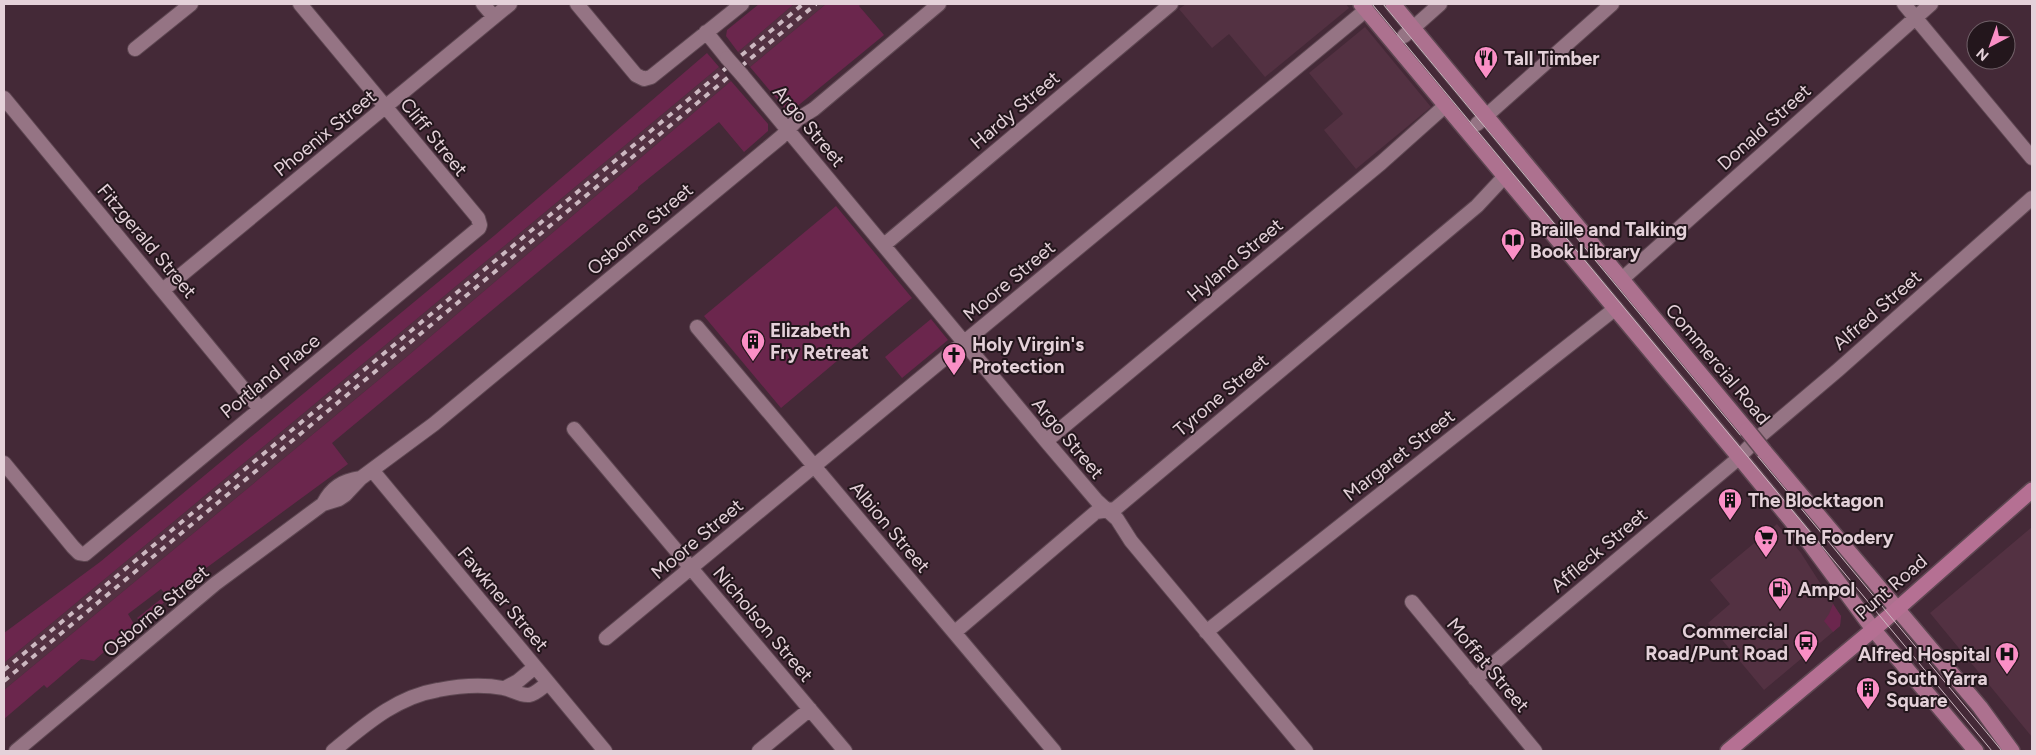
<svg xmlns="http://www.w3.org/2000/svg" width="2036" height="755" font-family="Figtree,sans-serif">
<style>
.built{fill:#533142}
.green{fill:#6b264d}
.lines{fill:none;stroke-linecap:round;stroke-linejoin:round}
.minor-casing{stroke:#5e4752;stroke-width:16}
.primary-casing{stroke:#5e4752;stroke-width:18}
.trunk-casing{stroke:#5e4752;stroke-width:18}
.minor{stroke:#957484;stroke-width:14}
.primary{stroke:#ad718f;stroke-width:15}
.trunk{stroke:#b57093;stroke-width:15}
.tram{stroke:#ccb8c1;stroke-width:1}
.rail{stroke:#ccb8c1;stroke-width:4;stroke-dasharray:6 6;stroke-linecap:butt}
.minor-bridge-casing{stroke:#5e4752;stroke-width:16;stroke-linecap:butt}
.primary-bridge-casing{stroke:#5e4752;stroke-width:18;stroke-linecap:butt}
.minor-bridge{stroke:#957484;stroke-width:14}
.primary-bridge{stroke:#ad718f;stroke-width:15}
.labels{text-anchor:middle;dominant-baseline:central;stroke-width:4;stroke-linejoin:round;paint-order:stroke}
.poi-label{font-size:19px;font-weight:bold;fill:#e4d1d9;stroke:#23161c;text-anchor:start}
.street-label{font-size:19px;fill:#e4d1d9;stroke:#23161c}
</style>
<rect width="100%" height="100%" fill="#442937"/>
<path class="built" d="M794 4H826L750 67 738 52Z
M1186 4H1346L1349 8 1265 77 1229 34 1212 48 1179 9Z
M1365 27 1431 107 1356 169 1324 130 1343 114 1309 73Z
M719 67 731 81 410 354 4 690V663Z
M1777 524 1801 553 1841 616 1840 626 1764 690 1708 623 1730 604 1710 580Z
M2032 527V737L1930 613Z"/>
<path class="green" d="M759 4H794L738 52 726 36 727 30Z
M826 4H861L859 6 884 35 789 113 750 67Z
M707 53 719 67 4 663V633L100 562 495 235Z
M731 81 768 124V131L744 152 719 122 638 187V189L332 443 348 464 198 574 143 620 138 619 137 618 166 595 161 589 128 614 134 624 133 628 111 646 108 644 102 649 104 652 94 661 81 659 47 688 44 685 4 719V690L410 354Z
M836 206 912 298 781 408 704 316Z
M931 319 948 340 902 378 885 357Z
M1833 604 1841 616 1840 626 1833 632 1824 621 1829 614Z"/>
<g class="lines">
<g class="minor-casing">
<path id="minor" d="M483 4 494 17
M577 4 636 75 644 79 651 77 742 4
M1904 4 2032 158
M706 32 727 58
M1404 36 1440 4
M135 49 191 4
M742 75 1046 441 1097 501 1117 519 1131 541 1306 751
M4 98 260 409
M1477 124 1612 4
M884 245 1171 4
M1622 279 1931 4
M163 290 510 4
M697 327 1054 751
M574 429 845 751
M1046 441 1381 163 1446 105
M4 463 73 547 79 553 85 554 479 228 480 225 478 218 300 4
M372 470 605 751
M323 504 339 499 345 495 361 478 434 424 781 137 798 119 814 109 939 4
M1412 602 1535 751
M955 632 1096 512 1115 509 1477 206 1505 176
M1206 632 1616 308
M606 638 1366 10
M1475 679 1734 462 1759 437 1838 370 2032 198
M505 688 518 681 535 667
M16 751 215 584 323 504C332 487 342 481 361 478
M333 751C365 725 396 697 438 690 458 686 483 684 503 688 512 689 519 696 529 695 536 694 542 687 548 683
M759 751 810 709"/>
</g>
<g class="primary-casing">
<path id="primary" d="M1361 4 1739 457 1808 541 1873 629 1976 751
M1393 4 1747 430
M1764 451 1980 707 2012 751"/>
</g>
<g class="trunk-casing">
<path id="trunk" d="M1728 751 1887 618 2032 490"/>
</g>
<use href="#minor" class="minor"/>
<use href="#primary" class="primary"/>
<use href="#trunk" class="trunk"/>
<path class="tram" d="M1372 4 1992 751
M1383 4 2002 751"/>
<path class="rail" d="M4 670 803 4
M4 681 816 4"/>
<g class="minor-bridge-casing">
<path id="minor-bridge" d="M727 58 742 75"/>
</g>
<g class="primary-bridge-casing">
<path id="primary-bridge" d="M1747 430 1764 451"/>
</g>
<use href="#minor-bridge" class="minor-bridge"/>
<use href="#primary-bridge" class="primary-bridge"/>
</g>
<defs>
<g id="restaurant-pin" transform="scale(1.25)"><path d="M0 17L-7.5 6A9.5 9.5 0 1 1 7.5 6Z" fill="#fa8fc6" stroke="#23161c"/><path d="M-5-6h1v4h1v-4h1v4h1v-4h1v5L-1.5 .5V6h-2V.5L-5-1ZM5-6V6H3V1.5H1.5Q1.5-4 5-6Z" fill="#111"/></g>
<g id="library-pin" transform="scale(1.25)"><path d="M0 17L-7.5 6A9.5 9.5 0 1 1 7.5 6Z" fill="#fa8fc6" stroke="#23161c"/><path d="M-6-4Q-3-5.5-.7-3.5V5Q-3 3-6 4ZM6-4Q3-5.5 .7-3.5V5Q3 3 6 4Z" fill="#111"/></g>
<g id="building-pin" transform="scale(1.25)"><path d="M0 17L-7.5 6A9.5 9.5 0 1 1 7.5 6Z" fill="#fa8fc6" stroke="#23161c"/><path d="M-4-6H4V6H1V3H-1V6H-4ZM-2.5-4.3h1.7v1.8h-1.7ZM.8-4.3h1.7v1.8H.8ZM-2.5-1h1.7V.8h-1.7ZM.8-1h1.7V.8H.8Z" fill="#111"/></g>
<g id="church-pin" transform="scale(1.25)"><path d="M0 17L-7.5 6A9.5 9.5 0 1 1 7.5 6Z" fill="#fa8fc6" stroke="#23161c"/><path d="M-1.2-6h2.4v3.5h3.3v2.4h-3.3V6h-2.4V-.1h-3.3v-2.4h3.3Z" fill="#111"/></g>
<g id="supermarket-pin" transform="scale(1.25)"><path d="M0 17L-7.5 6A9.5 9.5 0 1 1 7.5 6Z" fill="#fa8fc6" stroke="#23161c"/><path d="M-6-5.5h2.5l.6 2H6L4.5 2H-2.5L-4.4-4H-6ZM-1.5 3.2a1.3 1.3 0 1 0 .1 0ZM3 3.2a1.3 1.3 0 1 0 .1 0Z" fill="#111"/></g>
<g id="fuel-pin" transform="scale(1.25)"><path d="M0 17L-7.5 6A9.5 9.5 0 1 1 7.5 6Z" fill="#fa8fc6" stroke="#23161c"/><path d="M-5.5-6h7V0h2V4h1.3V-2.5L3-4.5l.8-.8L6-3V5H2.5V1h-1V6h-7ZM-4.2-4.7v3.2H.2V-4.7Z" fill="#111"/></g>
<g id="bus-pin" transform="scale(1.25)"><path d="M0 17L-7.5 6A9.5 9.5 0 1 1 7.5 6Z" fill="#fa8fc6" stroke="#23161c"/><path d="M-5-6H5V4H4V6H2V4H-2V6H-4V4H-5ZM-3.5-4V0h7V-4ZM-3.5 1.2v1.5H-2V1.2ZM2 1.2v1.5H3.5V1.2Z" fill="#111"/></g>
<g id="hospital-pin" transform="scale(1.25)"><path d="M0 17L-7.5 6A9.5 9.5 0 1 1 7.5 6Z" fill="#fa8fc6" stroke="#23161c"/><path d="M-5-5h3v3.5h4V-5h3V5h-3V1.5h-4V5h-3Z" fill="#111"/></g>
</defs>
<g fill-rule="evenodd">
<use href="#restaurant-pin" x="1486" y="58"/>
<use href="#library-pin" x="1513" y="240"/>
<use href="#building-pin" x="753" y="341"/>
<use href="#church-pin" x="954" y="355"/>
<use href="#building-pin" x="1730" y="500"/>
<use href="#supermarket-pin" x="1766" y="537"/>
<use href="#fuel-pin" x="1780" y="589"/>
<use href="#bus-pin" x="1806" y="642"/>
<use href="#hospital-pin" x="2007" y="654"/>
<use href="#building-pin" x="1868" y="689"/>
</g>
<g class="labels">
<g class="poi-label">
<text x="1504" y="58">Tall Timber</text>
<text x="1530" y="229">Braille and Talking<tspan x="1530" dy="22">Book Library</tspan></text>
<text x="770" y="330">Elizabeth<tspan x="770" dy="22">Fry Retreat</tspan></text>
<text x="972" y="344">Holy Virgin's<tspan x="972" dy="22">Protection</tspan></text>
<text x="1748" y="500">The Blocktagon</text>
<text x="1784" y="537">The Foodery</text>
<text x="1798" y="589">Ampol</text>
<text x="1788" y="631" text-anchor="end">Commercial<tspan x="1788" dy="22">Road/Punt Road</tspan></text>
<text x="1990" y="654" text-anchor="end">Alfred Hospital</text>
<text x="1886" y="678">South Yarra<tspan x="1886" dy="22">Square</tspan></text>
</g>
<g class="street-label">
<text transform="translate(1015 110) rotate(-40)">Hardy Street</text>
<text transform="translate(809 126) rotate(50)">Argo Street</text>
<text transform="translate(1764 127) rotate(-42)">Donald Street</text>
<text transform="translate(325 133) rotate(-39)">Phoenix Street</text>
<text transform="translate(434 137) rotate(51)">Cliff Street</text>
<text transform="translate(640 229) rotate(-40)">Osborne Street</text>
<text transform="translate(147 241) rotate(50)">Fitzgerald Street</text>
<text transform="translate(1235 260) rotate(-40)">Hyland Street</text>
<text transform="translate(1009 281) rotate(-40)">Moore Street</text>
<text transform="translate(1877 310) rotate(-41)">Alfred Street</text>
<text transform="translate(1718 364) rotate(50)">Commercial Road</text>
<text transform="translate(270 376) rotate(-39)">Portland Place</text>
<text transform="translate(1221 395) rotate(-40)">Tyrone Street</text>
<text transform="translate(1068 438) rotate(50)">Argo Street</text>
<text transform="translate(1399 455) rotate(-38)">Margaret Street</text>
<text transform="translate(890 527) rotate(50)">Albion Street</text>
<text transform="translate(697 539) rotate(-40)">Moore Street</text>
<text transform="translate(1599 550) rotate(-40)">Affleck Street</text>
<text transform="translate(1891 587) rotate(-41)">Punt Road</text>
<text transform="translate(503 599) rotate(50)">Fawkner Street</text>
<text transform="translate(156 611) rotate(-40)">Osborne Street</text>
<text transform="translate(763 624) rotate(50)">Nicholson Street</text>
<text transform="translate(1488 665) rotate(50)">Moffat Street</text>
</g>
</g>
<rect width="2036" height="755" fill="none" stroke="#e4d1d9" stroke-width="10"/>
<g transform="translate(1991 45) rotate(221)"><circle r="24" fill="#23161c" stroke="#706168"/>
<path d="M0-4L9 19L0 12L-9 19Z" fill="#fa8fc6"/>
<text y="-8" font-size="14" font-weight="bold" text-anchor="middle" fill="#e4d1d9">N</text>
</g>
</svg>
